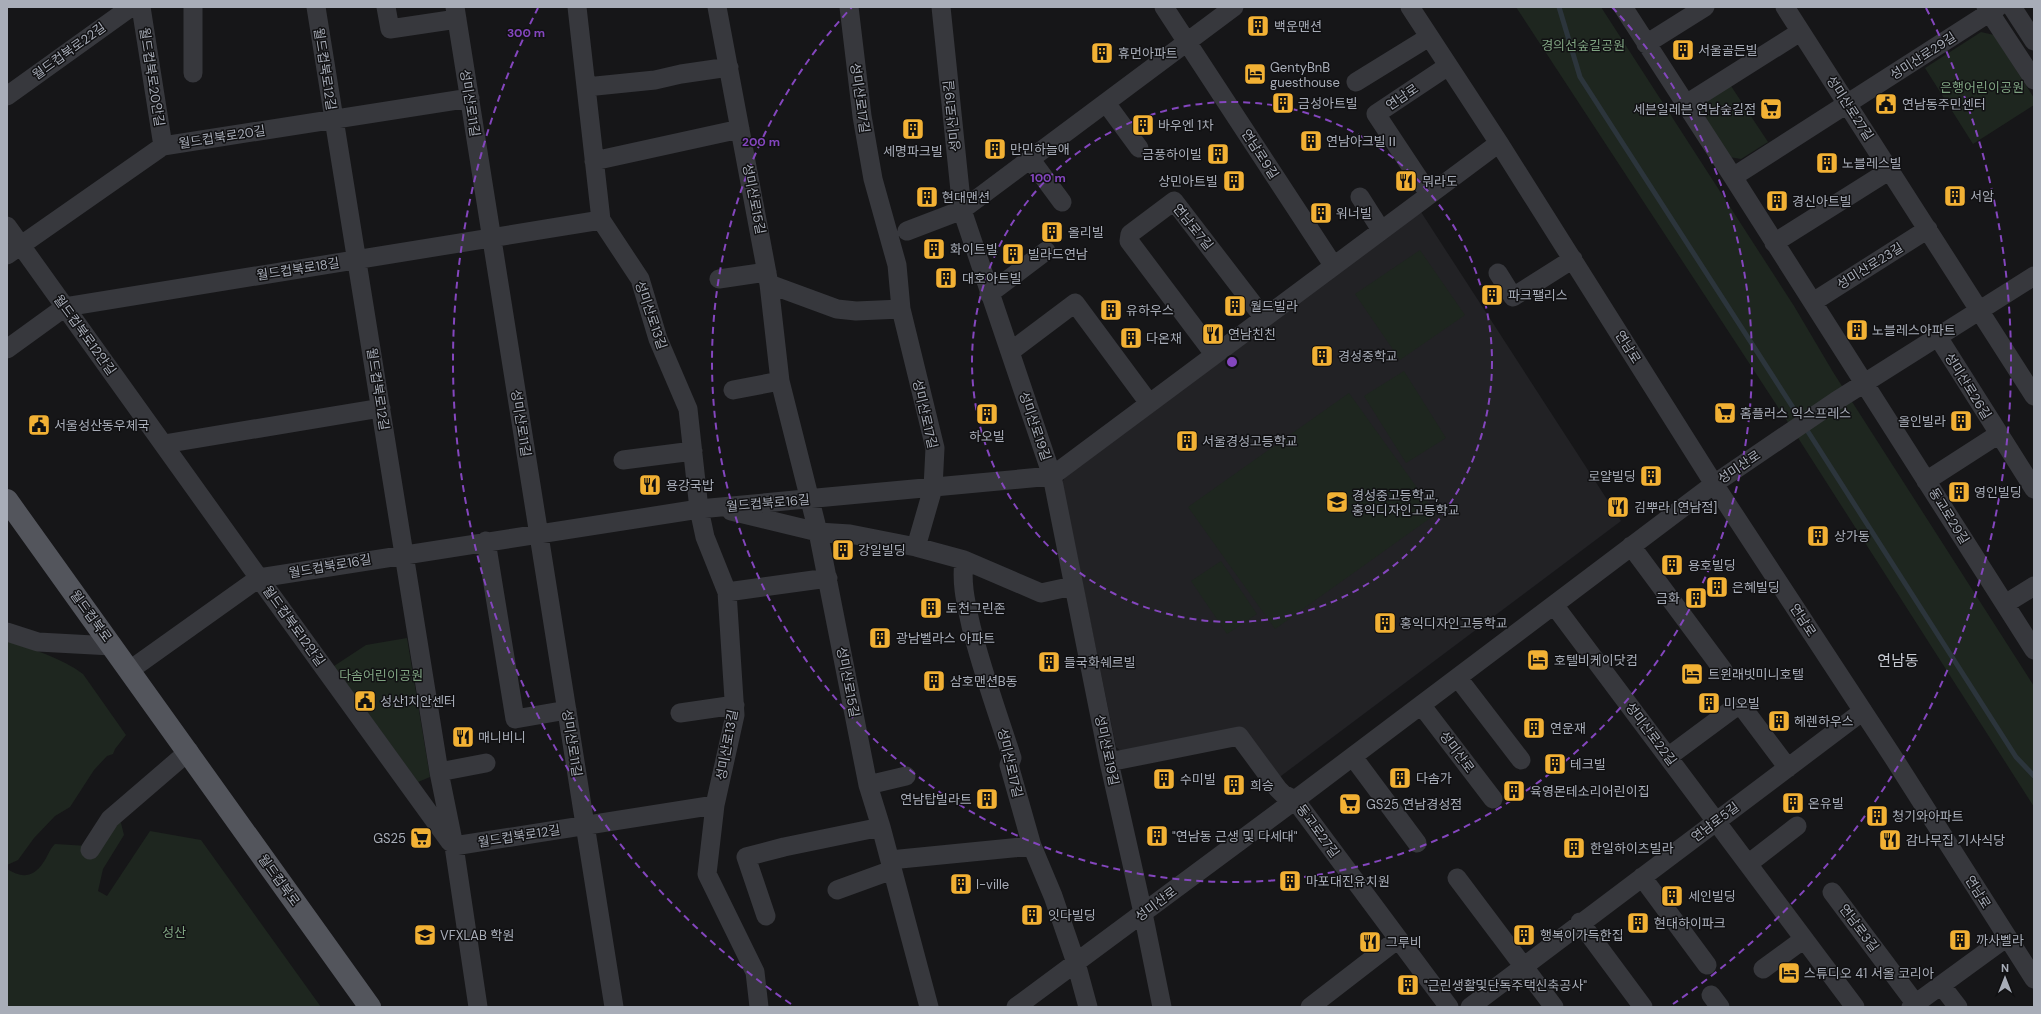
<svg xmlns="http://www.w3.org/2000/svg" width="2041" height="1014" font-family="'DM Sans','Noto Sans KR',sans-serif">
<style>
.built{fill:#222225}
.green{fill:#1e261f}
.lines{fill:none;stroke-linecap:round;stroke-linejoin:round}
.stream{stroke:#2c353c;stroke-width:5}
.minor{stroke:#37383d;stroke-width:19}
.major{stroke:#53555c;stroke-width:22}
.ring{fill:none;stroke:#8446be;stroke-width:2;stroke-dasharray:7 5}
.labels{text-anchor:middle;dominant-baseline:central;stroke-width:3;stroke-linejoin:round;paint-order:stroke}
.poi-label{font-size:13px;fill:#a8adb8;stroke:#111113;text-anchor:start}
.park-label{font-size:13px;fill:#7fa381;stroke:#111113}
.street-label{font-size:13px;fill:#a8adb8;stroke:#111113}
.quarter-label{font-size:15px;fill:#c9ccd4;stroke:#111113}
.centre{fill:#8446be;stroke:#111113;stroke-width:2}
.ring-label{font-size:12px;text-anchor:middle;font-weight:bold;fill:#8446be;stroke:#111113;stroke-width:3;stroke-linejoin:round;paint-order:stroke}
</style>
<rect width="100%" height="100%" fill="#161618"/>
<path class="built" d="M1421 212 1621 521 1277 779 1240 730 1124 754 1116 747 1062 483 1065 477Z"/>
<path class="green" d="M1516 7H1601L1794 306 1833 372 2034 686V807L1793 430Z
M1981 32 1994 35 2034 98V105L1973 144 1925 68Z
M1729 83 1768 142 1741 159 1729 157 1695 104Z
M1420 250 1465 315 1400 360 1355 294Z
M1404 371 1446 438 1406 463 1364 396Z
M1349 393 1436 514 1275 629 1188 507Z
M1221 561 1257 614 1227 634 1191 581Z
M407 638 430 777 418 782 334 666 366 645Z
M7 641C32 649 62 658 83 674L126 735 115 749 113 754 107 756 94 770 70 807 55 816 34 838 18 860 7 865Z
M118 821 121 823 124 835 103 869 98 891 107 896 150 831 201 840 321 1007H7V869C21 878 33 878 43 863 48 856 49 850 55 844L88 846Z"/>
<g class="lines">
<path class="stream" d="M1559 7 1580 77 1801 420
M1805 427 2016 757 2034 776"/>
<path class="minor" d="M141 7 163 146
M316 7 439 772 454 846 478 1007
M386 7 390 29 457 19
M455 7 614 1007
M577 7 601 220 640 279 658 339 688 409 699 509 705 537 727 592 735 715 715 805 707 874 755 972 759 1007
M717 7 769 284 780 381 818 532 868 785 881 827 929 1007
M849 7 862 116 873 179 897 265 901 309 935 448 933 488 916 547 964 560C961 584 966 603 971 626 982 671 998 714 1012 758L1009 765 1032 846 1053 896 1076 963 1088 1007
M941 7 962 210 1052 476 1109 762 1143 913 1162 1007
M1164 7 1333 265
M1410 7 1499 143 1714 484 1893 757 2034 979
M1623 7 1733 177 2034 650
M1785 7 2034 396
M1986 7 2034 80
M2012 7 2034 41
M1646 44 1705 7
M193 73V7
M1356 82 1429 37
M586 87 655 80 681 74 729 67
M7 96 131 7
M1106 103 1139 148
M1686 104 1800 32
M1031 160 1062 202
M594 161 740 129
M1733 177 1998 7
M1429 194 1376 114 1448 66
M1360 197 1381 230
M7 226 259 578 450 842
M907 231 962 210 1234 7
M1774 243 1890 170
M7 255 163 146 470 98
M1498 273 1513 297 1573 259
M719 279 767 272
M769 284 837 309 856 311 901 309
M989 294 1046 251
M1813 302 1928 229
M1938 337 2034 489
M7 349 65 307 601 220
M1010 352 1075 303 1149 403
M1214 354 1129 241 1130 234 1174 201 1263 317
M733 390 780 381
M164 444 381 408
M623 460 693 451
M1926 481 1999 434
M731 511 818 532 850 534 916 547
M486 541 515 719 567 710
M1631 546 1723 670
M964 560 1041 593 1073 586
M727 592 828 578
M2005 604 2034 586
M1554 605 1855 1007
M7 632 38 642 112 646
M130 670 259 578 699 509 1052 476 1499 143
M1458 678 1521 760
M1422 706 1493 799
M680 713 735 705
M1353 757 1417 843
M1668 757 1734 708H1743L1788 768
M1109 762 1239 736 1278 789 1283 794 1295 800 1449 1007
M439 772 486 763
M868 785 906 776
M454 846 715 805
M90 850 110 819 189 751
M890 860 1032 846
M1748 864 1797 826
M1642 877 1707 965
M1457 878 1554 1007
M837 890 892 870
M1832 892 1915 1003
M766 916 746 857 784 847 881 827
M1580 922 1643 1007
M1763 969 1804 939
M1941 985 1958 1007
M1711 995 1720 1007
M1016 1007 1295 800 1714 484 1836 401 2034 276
M1310 1007 1398 939
M1470 1007 1863 711
M1911 1007 2007 937"/>
<path class="major" d="M7 500 370 1007"/>
</g>
<g class="ring">
<circle cx="1232" cy="362" r="260"/>
<path d="M1612 7A520 520 0 1 1 852 7"/>
<path d="M791 1004A779 779 0 0 1 538 8M1926 8A779 779 0 0 1 1673 1004"/>
</g>
<defs>
<g id="building-square" transform="scale(1.15)"><rect x="-9" y="-9" width="18" height="18" rx="4" fill="#f2b134" stroke="#111113"/><path d="M-4-6H4V6H1V3H-1V6H-4ZM-2.5-4.3h1.7v1.8h-1.7ZM.8-4.3h1.7v1.8H.8ZM-2.5-1h1.7V.8h-1.7ZM.8-1h1.7V.8H.8Z" fill="#111"/></g>
<g id="hotel-square" transform="scale(1.15)"><rect x="-9" y="-9" width="18" height="18" rx="4" fill="#f2b134" stroke="#111113"/><path d="M-6-4.5h1.5V1H6V5H4.5V3h-9V5H-6ZM-4 0a1.8 1.8 0 1 1 3.6 0ZM.5 0V-2.5h3Q6-2.5 6 0Z" fill="#111"/></g>
<g id="civic-square" transform="scale(1.15)"><rect x="-9" y="-9" width="18" height="18" rx="4" fill="#f2b134" stroke="#111113"/><path d="M-.6-6.5H3V-4.5H.6V-3L4-1V1h2V6H-6V1h2V-1L-.6-3ZM-1.2 2.5V6h2.4V2.5Z" fill="#111"/></g>
<g id="supermarket-square" transform="scale(1.15)"><rect x="-9" y="-9" width="18" height="18" rx="4" fill="#f2b134" stroke="#111113"/><path d="M-6-5.5h2.5l.6 2H6L4.5 2H-2.5L-4.4-4H-6ZM-1.5 3.2a1.3 1.3 0 1 0 .1 0ZM3 3.2a1.3 1.3 0 1 0 .1 0Z" fill="#111"/></g>
<g id="restaurant-square" transform="scale(1.15)"><rect x="-9" y="-9" width="18" height="18" rx="4" fill="#f2b134" stroke="#111113"/><path d="M-5-6h1v4h1v-4h1v4h1v-4h1v5L-1.5 .5V6h-2V.5L-5-1ZM5-6V6H3V1.5H1.5Q1.5-4 5-6Z" fill="#111"/></g>
<g id="school-square" transform="scale(1.15)"><rect x="-9" y="-9" width="18" height="18" rx="4" fill="#f2b134" stroke="#111113"/><path d="M0-5L7-2L0 1L-7-2ZM-4 1L0 2.5L4 1V4Q0 6-4 4Z" fill="#111"/></g>
</defs>
<g fill-rule="evenodd">
<use href="#building-square" x="1258" y="26"/>
<use href="#building-square" x="1683" y="50"/>
<use href="#building-square" x="1102" y="53"/>
<use href="#hotel-square" x="1255" y="74"/>
<use href="#building-square" x="1283" y="103"/>
<use href="#civic-square" x="1886" y="104"/>
<use href="#supermarket-square" x="1771" y="109"/>
<use href="#building-square" x="1143" y="125"/>
<use href="#building-square" x="913" y="129"/>
<use href="#building-square" x="1311" y="141"/>
<use href="#building-square" x="995" y="149"/>
<use href="#building-square" x="1218" y="154"/>
<use href="#building-square" x="1827" y="163"/>
<use href="#building-square" x="1234" y="181"/>
<use href="#restaurant-square" x="1406" y="181"/>
<use href="#building-square" x="1955" y="196"/>
<use href="#building-square" x="927" y="197"/>
<use href="#building-square" x="1777" y="201"/>
<use href="#building-square" x="1321" y="213"/>
<use href="#building-square" x="1052" y="232"/>
<use href="#building-square" x="934" y="249"/>
<use href="#building-square" x="1013" y="254"/>
<use href="#building-square" x="946" y="278"/>
<use href="#building-square" x="1492" y="295"/>
<use href="#building-square" x="1235" y="306"/>
<use href="#building-square" x="1111" y="310"/>
<use href="#building-square" x="1857" y="330"/>
<use href="#restaurant-square" x="1213" y="334"/>
<use href="#building-square" x="1131" y="338"/>
<use href="#building-square" x="1322" y="356"/>
<use href="#supermarket-square" x="1725" y="413"/>
<use href="#building-square" x="987" y="414"/>
<use href="#building-square" x="1961" y="421"/>
<use href="#civic-square" x="39" y="425"/>
<use href="#building-square" x="1187" y="441"/>
<use href="#building-square" x="1651" y="476"/>
<use href="#restaurant-square" x="650" y="485"/>
<use href="#building-square" x="1959" y="492"/>
<use href="#school-square" x="1337" y="502"/>
<use href="#restaurant-square" x="1618" y="507"/>
<use href="#building-square" x="1818" y="536"/>
<use href="#building-square" x="843" y="550"/>
<use href="#building-square" x="1672" y="565"/>
<use href="#building-square" x="1717" y="587"/>
<use href="#building-square" x="1696" y="598"/>
<use href="#building-square" x="931" y="608"/>
<use href="#building-square" x="1385" y="623"/>
<use href="#building-square" x="880" y="638"/>
<use href="#hotel-square" x="1538" y="660"/>
<use href="#building-square" x="1049" y="662"/>
<use href="#hotel-square" x="1692" y="674"/>
<use href="#building-square" x="934" y="681"/>
<use href="#civic-square" x="365" y="701"/>
<use href="#building-square" x="1709" y="703"/>
<use href="#building-square" x="1779" y="721"/>
<use href="#building-square" x="1534" y="728"/>
<use href="#restaurant-square" x="463" y="737"/>
<use href="#building-square" x="1555" y="764"/>
<use href="#building-square" x="1400" y="778"/>
<use href="#building-square" x="1164" y="779"/>
<use href="#building-square" x="1234" y="785"/>
<use href="#building-square" x="1514" y="791"/>
<use href="#building-square" x="987" y="799"/>
<use href="#building-square" x="1793" y="803"/>
<use href="#supermarket-square" x="1350" y="804"/>
<use href="#building-square" x="1877" y="816"/>
<use href="#building-square" x="1157" y="836"/>
<use href="#supermarket-square" x="421" y="838"/>
<use href="#restaurant-square" x="1890" y="840"/>
<use href="#building-square" x="1574" y="848"/>
<use href="#building-square" x="1290" y="881"/>
<use href="#building-square" x="961" y="884"/>
<use href="#building-square" x="1672" y="896"/>
<use href="#building-square" x="1032" y="915"/>
<use href="#building-square" x="1638" y="923"/>
<use href="#school-square" x="425" y="935"/>
<use href="#building-square" x="1524" y="935"/>
<use href="#building-square" x="1960" y="940"/>
<use href="#restaurant-square" x="1370" y="942"/>
<use href="#hotel-square" x="1789" y="973"/>
<use href="#building-square" x="1408" y="985"/>
</g>
<g class="labels">
<g class="poi-label">
<text x="1274" y="26">백운맨션</text>
<text x="1698" y="50">서울골든빌</text>
<text x="1118" y="53">휴먼아파트</text>
<text x="1270" y="67">GentyBnB<tspan x="1270" dy="15">guesthouse</tspan></text>
<text x="1298" y="103">금성아트빌</text>
<text x="1902" y="104">연남동주민센터</text>
<text x="1756" y="109" text-anchor="end">세븐일레븐 연남숲길점</text>
<text x="1158" y="125">바우엔 1차</text>
<text x="1326" y="141">연남아크빌Ⅱ</text>
<text x="1010" y="149">만민하늘애</text>
<text x="913" y="151" text-anchor="middle">세명파크빌</text>
<text x="1202" y="154" text-anchor="end">금풍하이빌</text>
<text x="1842" y="163">노블레스빌</text>
<text x="1218" y="181" text-anchor="end">상민아트빌</text>
<text x="1422" y="181">뭐라도</text>
<text x="1970" y="196">서암</text>
<text x="942" y="197">현대맨션</text>
<text x="1792" y="201">경신아트빌</text>
<text x="1336" y="213">워너빌</text>
<text x="1068" y="232">올리빌</text>
<text x="950" y="249">화이트빌</text>
<text x="1028" y="254">빌라드연남</text>
<text x="962" y="278">대호아트빌</text>
<text x="1508" y="295">파크팰리스</text>
<text x="1250" y="306">월드빌라</text>
<text x="1126" y="310">유하우스</text>
<text x="1872" y="330">노블레스아파트</text>
<text x="1228" y="334">연남친친</text>
<text x="1146" y="338">다온채</text>
<text x="1338" y="356">경성중학교</text>
<text x="1740" y="413">홈플러스 익스프레스</text>
<text x="1946" y="421" text-anchor="end">올인빌라</text>
<text x="54" y="425">서울성산동우체국</text>
<text x="987" y="436" text-anchor="middle">하오빌</text>
<text x="1202" y="441">서울경성고등학교</text>
<text x="1636" y="476" text-anchor="end">로얄빌딩</text>
<text x="666" y="485">용강국밥</text>
<text x="1974" y="492">영인빌딩</text>
<text x="1352" y="495">경성중고등학교,<tspan x="1352" dy="15">홍익디자인고등학교</tspan></text>
<text x="1634" y="507">김뿌라 [연남점]</text>
<text x="1834" y="536">상가동</text>
<text x="858" y="550">강일빌딩</text>
<text x="1688" y="565">용호빌딩</text>
<text x="1732" y="587">은혜빌딩</text>
<text x="1680" y="598" text-anchor="end">금화</text>
<text x="946" y="608">토천그린존</text>
<text x="1400" y="623">홍익디자인고등학교</text>
<text x="896" y="638">광남벨라스 아파트</text>
<text x="1554" y="660">호텔비케이닷컴</text>
<text x="1064" y="662">들국화쉐르빌</text>
<text x="1708" y="674">트윈래빗미니호텔</text>
<text x="950" y="681">삼호맨션B동</text>
<text x="380" y="701">성산1치안센터</text>
<text x="1724" y="703">미오빌</text>
<text x="1794" y="721">헤렌하우스</text>
<text x="1550" y="728">연운재</text>
<text x="478" y="737">매니비니</text>
<text x="1570" y="764">테크빌</text>
<text x="1416" y="778">다솜가</text>
<text x="1180" y="779">수미빌</text>
<text x="1250" y="785">희승</text>
<text x="1530" y="791">육영몬테소리어린이집</text>
<text x="972" y="799" text-anchor="end">연남탑빌라트</text>
<text x="1808" y="803">온유빌</text>
<text x="1366" y="804">GS25 연남경성점</text>
<text x="1892" y="816">청기와아파트</text>
<text x="1172" y="836">"연남동 근생 및 다세대"</text>
<text x="406" y="838" text-anchor="end">GS25</text>
<text x="1906" y="840">감나무집 기사식당</text>
<text x="1590" y="848">한일하이츠빌라</text>
<text x="1306" y="881">마포대진유치원</text>
<text x="976" y="884">I-ville</text>
<text x="1688" y="896">세인빌딩</text>
<text x="1048" y="915">잇다빌딩</text>
<text x="1654" y="923">현대하이파크</text>
<text x="440" y="935">VFXLAB 학원</text>
<text x="1540" y="935">행복이가득한집</text>
<text x="1976" y="940">까사벨라</text>
<text x="1386" y="942">그루비</text>
<text x="1804" y="973">스튜디오 41 서올 코리아</text>
<text x="1424" y="985">"근린생활및단독주택신축공사"</text>
</g>
<g class="park-label">
<text x="1583" y="45">경의선숲길공원</text>
<text x="1982" y="87">은행어린이공원</text>
<text x="381" y="675">다솜어린이공원</text>
<text x="174" y="932">성산</text>
</g>
<g class="street-label">
<text transform="translate(69 51) rotate(-36)">월드컵북로22길</text>
<text transform="translate(1923 56) rotate(-33)">성미산로29길</text>
<text transform="translate(325 69) rotate(81)">월드컵북로12길</text>
<text transform="translate(152 77) rotate(81)">월드컵북로20안길</text>
<text transform="translate(1402 97) rotate(-34)">연남로</text>
<text transform="translate(860 98) rotate(82)">성미산로17길</text>
<text transform="translate(470 103) rotate(81)">성미산로11길</text>
<text transform="translate(1850 108) rotate(57)">성미산로27길</text>
<text transform="translate(952 116) rotate(-96)">성미산로19길</text>
<text transform="translate(222 137) rotate(-9)">월드컵북로20길</text>
<text transform="translate(1260 154) rotate(57)">연남로9길</text>
<text transform="translate(754 199) rotate(79)">성미산로15길</text>
<text transform="translate(1193 227) rotate(51)">연남로7길</text>
<text transform="translate(1870 266) rotate(-32)">성미산로23길</text>
<text transform="translate(298 269) rotate(-9)">월드컵북로18길</text>
<text transform="translate(651 315) rotate(71)">성미산로13길</text>
<text transform="translate(85 335) rotate(54)">월드컵북로12안길</text>
<text transform="translate(1628 347) rotate(58)">연남로</text>
<text transform="translate(1968 386) rotate(58)">성미산로26길</text>
<text transform="translate(378 389) rotate(81)">월드컵북로12길</text>
<text transform="translate(925 414) rotate(77)">성미산로17길</text>
<text transform="translate(521 423) rotate(81)">성미산로11길</text>
<text transform="translate(1035 426) rotate(71)">성미산로19길</text>
<text transform="translate(1739 467) rotate(-34)">성미산로</text>
<text transform="translate(768 503) rotate(-5)">월드컵북로16길</text>
<text transform="translate(1949 516) rotate(58)">동교로29길</text>
<text transform="translate(330 566) rotate(-10)">월드컵북로16길</text>
<text transform="translate(91 616) rotate(54)">월드컵북로</text>
<text transform="translate(1803 620) rotate(57)">연남로</text>
<text transform="translate(294 626) rotate(54)">월드컵북로12안길</text>
<text transform="translate(848 682) rotate(79)">성미산로15길</text>
<text transform="translate(1651 734) rotate(53)">성미산로22길</text>
<text transform="translate(572 743) rotate(81)">성미산로11길</text>
<text transform="translate(727 745) rotate(-80)">성미산로13길</text>
<text transform="translate(1107 750) rotate(78)">성미산로19길</text>
<text transform="translate(1457 752) rotate(53)">성미산로</text>
<text transform="translate(1010 763) rotate(77)">성미산로17길</text>
<text transform="translate(1715 822) rotate(-37)">연남로5길</text>
<text transform="translate(1318 831) rotate(54)">동교로27길</text>
<text transform="translate(519 836) rotate(-9)">월드컵북로12길</text>
<text transform="translate(279 880) rotate(54)">월드컵북로</text>
<text transform="translate(1978 892) rotate(58)">연남로</text>
<text transform="translate(1156 904) rotate(-37)">성미산로</text>
<text transform="translate(1859 928) rotate(53)">연남로3길</text>
</g>
<g class="quarter-label">
<text x="1898" y="661">연남동</text>
</g>
</g>
<circle cx="1232" cy="362" r="6" class="centre"/>
<g class="ring-label">
<text x="526" y="37">300 m</text>
<text x="761" y="146">200 m</text>
<text x="1048" y="182">100 m</text>
</g>
<rect width="2041" height="1014" fill="none" stroke="#a8adb8" stroke-width="16"/>
<g transform="translate(2005 978)" stroke="#111113" stroke-width="3" paint-order="stroke">
<path d="M0-3L7 15L0 10L-7 15Z" fill="#a8adb8"/>
<text y="-6" font-size="11" font-weight="bold" text-anchor="middle" fill="#a8adb8">N</text>
</g>
</svg>
